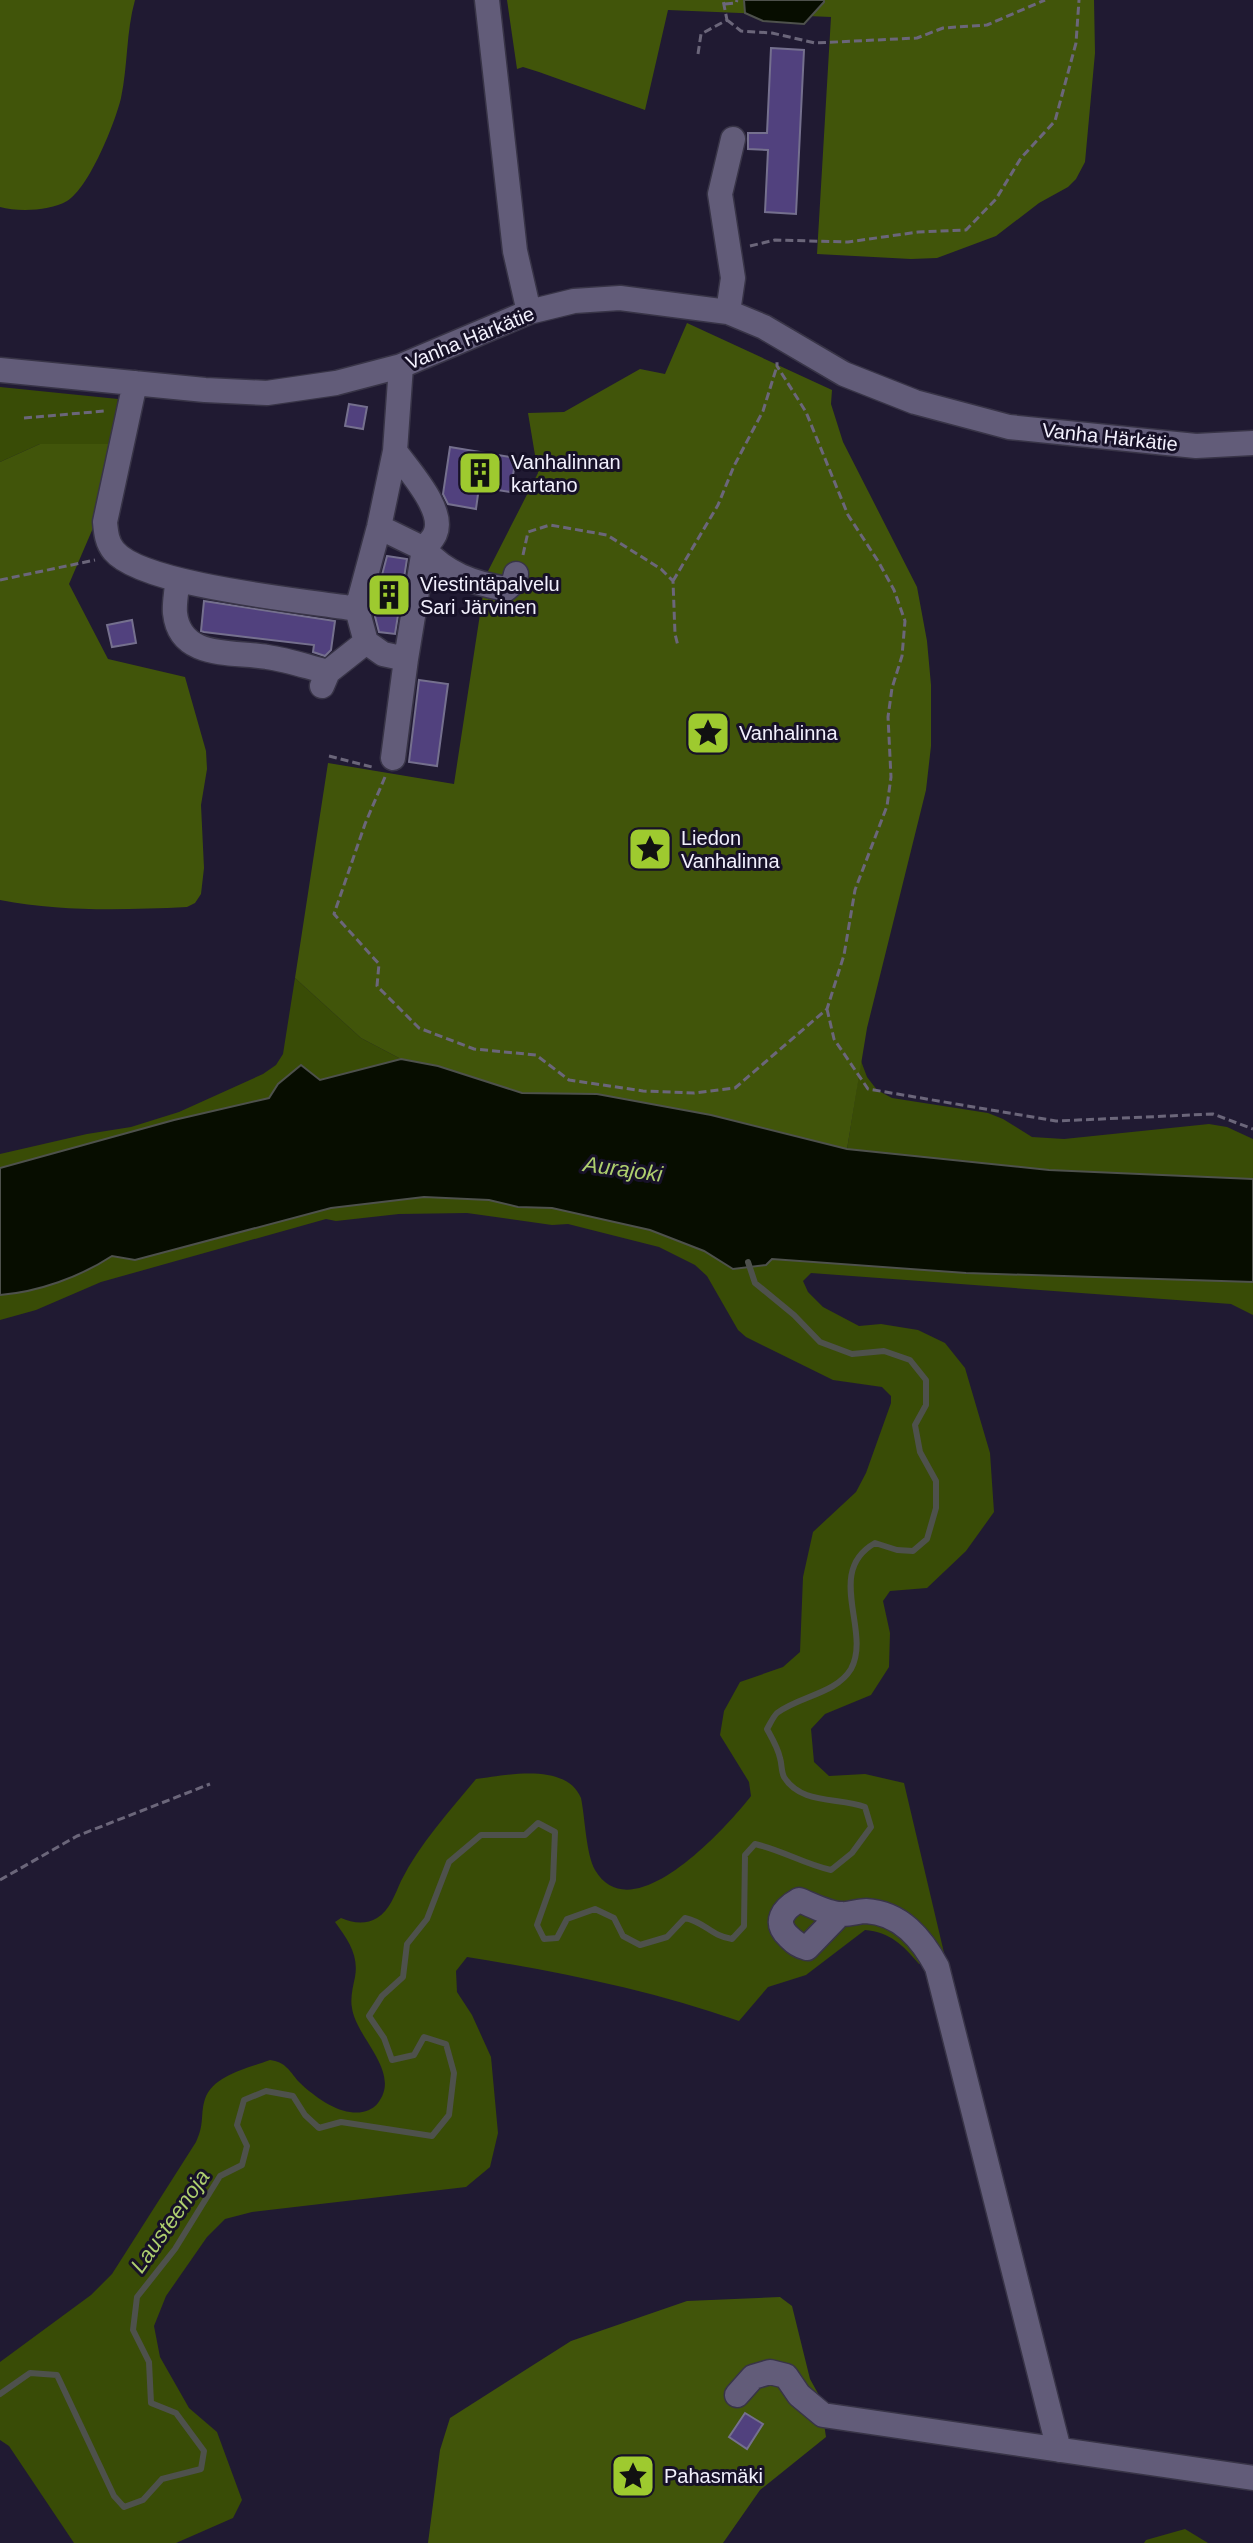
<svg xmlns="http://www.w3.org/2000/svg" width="1253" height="2543" font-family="Arial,sans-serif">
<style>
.green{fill:#394c06}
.forest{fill:#41550a}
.water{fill:#070d00;stroke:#4e514c;stroke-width:2}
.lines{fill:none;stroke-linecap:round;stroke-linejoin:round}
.stream{stroke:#4e514c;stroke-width:6}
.building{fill:#51417e;stroke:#75708e;stroke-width:2}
.minor-casing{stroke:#383447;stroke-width:27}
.path{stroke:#6b667a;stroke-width:3;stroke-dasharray:8 4;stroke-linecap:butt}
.minor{stroke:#625c79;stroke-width:24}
.labels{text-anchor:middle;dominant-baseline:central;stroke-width:6;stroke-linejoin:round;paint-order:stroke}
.street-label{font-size:20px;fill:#f2f0fd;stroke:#171128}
.poi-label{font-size:20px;fill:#f2f0fd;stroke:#171128;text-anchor:start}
.water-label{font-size:22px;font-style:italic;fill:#aecf6e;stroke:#171128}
</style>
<rect width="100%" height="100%" fill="#201a32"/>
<path class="green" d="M0 387 118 399 111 444H40L0 462Z
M295 978 361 1038 401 1059 320 1080 278 1084 269 1098 174 1120 0 1168V1154L87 1134 131 1127 179 1112 263 1074 276 1065 283 1054Z
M861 1061 867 1077 877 1090 892 1098 988 1113 1003 1119 1032 1137 1064 1139 1209 1124 1227 1127 1253 1139V1179L1049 1170 847 1149Z
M424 1197 489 1200 518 1207 552 1208 650 1230 704 1251 733 1269 771 1259 966 1273 1253 1282V1315L1231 1304 811 1273 803 1281 808 1292 823 1307 859 1326 881 1324 918 1330 945 1343 965 1368 990 1453 994 1512 966 1551 927 1588 890 1591 883 1601 890 1633 889 1667 871 1695 825 1714 811 1729 814 1762 829 1776 865 1774 904 1783 945 1957 919 1964C903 1945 890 1932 865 1930L806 1975 768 1987 739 2021C650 1990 560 1972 467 1957L456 1971 457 1992 472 2015 491 2057 498 2133 490 2167 466 2187 252 2212 225 2219 207 2237 166 2296 154 2326 160 2357 189 2408 217 2432 242 2500 233 2518 176 2543H74L9 2446 0 2440V2362L91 2295 112 2274 196 2142C205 2123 200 2114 205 2099 213 2075 249 2068 270 2060 285 2062 289 2070 298 2081 310 2093 332 2110 350 2112 360 2114 372 2111 378 2103 402 2072 356 2038 352 2008 350 1998 353 1987 355 1977 359 1955 348 1940 335 1922L341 1918C352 1923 366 1925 377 1918 390 1910 395 1894 401 1881 420 1843 449 1812 476 1779 506 1775 566 1762 581 1798 585 1817 586 1854 595 1870 632 1933 727 1827 751 1796L749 1782 720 1735 724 1711 740 1682 783 1667 800 1652 803 1577 813 1532 856 1492 866 1473 891 1403V1396L882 1387 833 1380 746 1337 738 1330 707 1276 695 1265 659 1247 568 1224 552 1225 467 1213 399 1214 336 1221 326 1219 101 1282 36 1310 0 1320V1295C38 1292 81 1277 112 1256L135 1260 331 1208Z
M1185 2529 1208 2543H1144L1146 2540Z"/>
<path class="forest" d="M0 0H135C126 32 128 65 121 98 115 123 89 188 67 201 50 211 18 212 0 207Z
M507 0H1094L1095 53 1085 162 1076 179 1068 187 1039 203 996 236 937 258 911 259 817 254 831 17 668 10 645 110 539 72 523 67 517 69Z
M687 323 832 390 831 404 843 442 917 587 927 641 931 685V746L926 790 867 1028 847 1149 711 1115 597 1094 522 1093 438 1066 401 1059 361 1038 295 978 328 763 454 784 486 575 538 473 528 413 564 412 640 369 665 374Z
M40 444H111L93 528 69 584 108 659 185 677 206 751 207 769 201 805 204 868 201 894 195 903 187 907C123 910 63 912 0 900V462Z
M780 2297 792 2306 810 2379 820 2397 826 2437 760 2490 723 2543H428L440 2450 450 2418 571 2341 687 2301Z"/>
<path class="water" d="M744 0H824V2L804 24 763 21 745 13Z
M401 1059 438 1066 522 1093 597 1094 711 1115 847 1149 1049 1170 1253 1179V1282L966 1273 772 1259 766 1265 733 1269 704 1251 650 1230 552 1208 518 1207 489 1200 424 1197 331 1208 135 1260 112 1256C80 1277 38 1292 0 1295V1168L174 1120 269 1098 278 1084 301 1065 320 1080Z"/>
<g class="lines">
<path class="stream" d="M0 2394 30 2373 57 2375 114 2496 124 2507 143 2500 162 2479 201 2469 204 2451 176 2413 151 2403 149 2362 133 2330 137 2297 175 2249 220 2176 242 2165 247 2146 237 2125 244 2100 266 2091 293 2096 305 2115 319 2128 341 2122 432 2136 449 2115 454 2073 446 2044 424 2037 414 2055 392 2060 384 2038 369 2016 382 1996 403 1977 407 1944 427 1919 449 1862 481 1835H525L538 1823 555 1832 553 1880 537 1925 544 1939 557 1938 567 1919 595 1909 614 1918 623 1936 640 1945 667 1937 685 1918C705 1922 711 1936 732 1939L744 1926 745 1855 755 1844C782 1850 804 1864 831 1870L852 1853 871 1827 865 1807C839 1797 801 1805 784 1777 781 1771 782 1764 780 1758 778 1748 772 1738 767 1729 770 1724 773 1717 777 1713 799 1696 836 1694 851 1669 872 1631 824 1572 875 1543L897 1550 913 1551 927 1539 936 1508V1481L920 1452 915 1425 926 1405V1380L910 1360 884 1351 852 1354 820 1342 794 1315 755 1283 748 1262"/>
</g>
<path class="building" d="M771 48 804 50 796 214 765 212 768 150 748 149V133H767Z
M349 404 367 407 363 429 345 426Z
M450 447 516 458 510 492 479 487 476 509 448 504 443 494Z
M387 556 407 559 395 634 379 632 373 609Z
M204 601 335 621 331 650 325 656 313 652 314 645 204 632 201 631Z
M132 620 136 643 112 647 107 625Z
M419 680 448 684 437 766 409 762Z
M745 2413 763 2424 747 2449 729 2437Z"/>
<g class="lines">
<g class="minor-casing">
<path id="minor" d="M487 0 515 251 529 312
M728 312 733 278 720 194 733 139
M0 370 205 390 267 393 336 383 401 366 529 312 574 301 620 298 728 312 764 327 844 374 915 402 1009 427 1196 446 1253 443
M135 383 105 522C106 533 107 543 114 551 143 586 308 601 357 609
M395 451C408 470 446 510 435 534 433 539 427 545 424 549 446 574 473 583 506 589L514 582 516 574
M177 581C177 591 174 603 175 613 180 660 233 651 267 657 288 660 308 667 328 672
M366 642 383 654 406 659 424 549 379 527
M322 686 328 672 366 642 357 609 379 527 395 451 401 366
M393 758 406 659
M839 1915 807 1948C799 1946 795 1943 789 1937 773 1922 783 1909 799 1900 812 1905 828 1914 841 1914 849 1915 858 1911 866 1911 901 1913 922 1939 937 1967L1059 2450
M737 2395 753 2377 770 2372 786 2376 799 2395 823 2415 1253 2478"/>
</g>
<path class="path" d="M725 4 736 3 737 0
M727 20 741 31 772 33 815 43 917 38 943 28 987 25 1045 0
M698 54 701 34 727 20 723 0
M750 246 775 240 848 242 918 232 966 230 996 199 1021 158 1055 121 1076 43 1079 0
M24 418 105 411
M523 555 528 532 550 525 607 535 661 569 673 581 675 634 678 646
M0 580 95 560
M673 581 718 505 734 466 763 411 777 366
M329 756 372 767
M385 777 365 824 334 914 379 964 377 986 419 1028 474 1049 536 1055 569 1080 643 1091 694 1093 735 1088 827 1009 844 955 855 890 887 806 891 777 888 717 892 688 902 656 905 621 894 590 878 561 848 515 806 412 777 366V361
M827 1009 834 1039 868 1089 1056 1121 1213 1114 1253 1129
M0 1880 77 1836 210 1784"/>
<use href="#minor" class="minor"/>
</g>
<defs>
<g id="building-square" transform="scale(2.3)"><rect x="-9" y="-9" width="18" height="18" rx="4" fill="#9eca2f" stroke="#171128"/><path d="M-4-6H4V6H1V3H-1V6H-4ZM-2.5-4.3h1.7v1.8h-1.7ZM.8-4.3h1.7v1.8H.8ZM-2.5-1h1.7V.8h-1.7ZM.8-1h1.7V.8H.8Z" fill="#111"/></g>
<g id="sight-square" transform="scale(2.3)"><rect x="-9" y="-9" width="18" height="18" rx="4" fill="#9eca2f" stroke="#171128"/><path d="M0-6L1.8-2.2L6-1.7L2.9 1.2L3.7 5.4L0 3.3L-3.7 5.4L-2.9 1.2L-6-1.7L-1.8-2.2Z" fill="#111"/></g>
</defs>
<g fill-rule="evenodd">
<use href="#building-square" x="480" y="473"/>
<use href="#building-square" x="389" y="595"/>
<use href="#sight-square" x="708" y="733"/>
<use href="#sight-square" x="650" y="849"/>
<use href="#sight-square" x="633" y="2476"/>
</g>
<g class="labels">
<g class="street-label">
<text transform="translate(470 338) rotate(-22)">Vanha Härkätie</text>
<text transform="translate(1110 437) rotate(6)">Vanha Härkätie</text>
</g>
<g class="poi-label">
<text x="511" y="462">Vanhalinnan<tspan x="511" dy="23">kartano</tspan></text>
<text x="420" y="584">Viestintäpalvelu<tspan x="420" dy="23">Sari Järvinen</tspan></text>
<text x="739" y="733">Vanhalinna</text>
<text x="681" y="838">Liedon<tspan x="681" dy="23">Vanhalinna</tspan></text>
<text x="664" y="2476">Pahasmäki</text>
</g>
<g class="water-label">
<text transform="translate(623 1169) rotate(8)">Aurajoki</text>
<text transform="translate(170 2221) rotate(-55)">Lausteenoja</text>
</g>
</g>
</svg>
